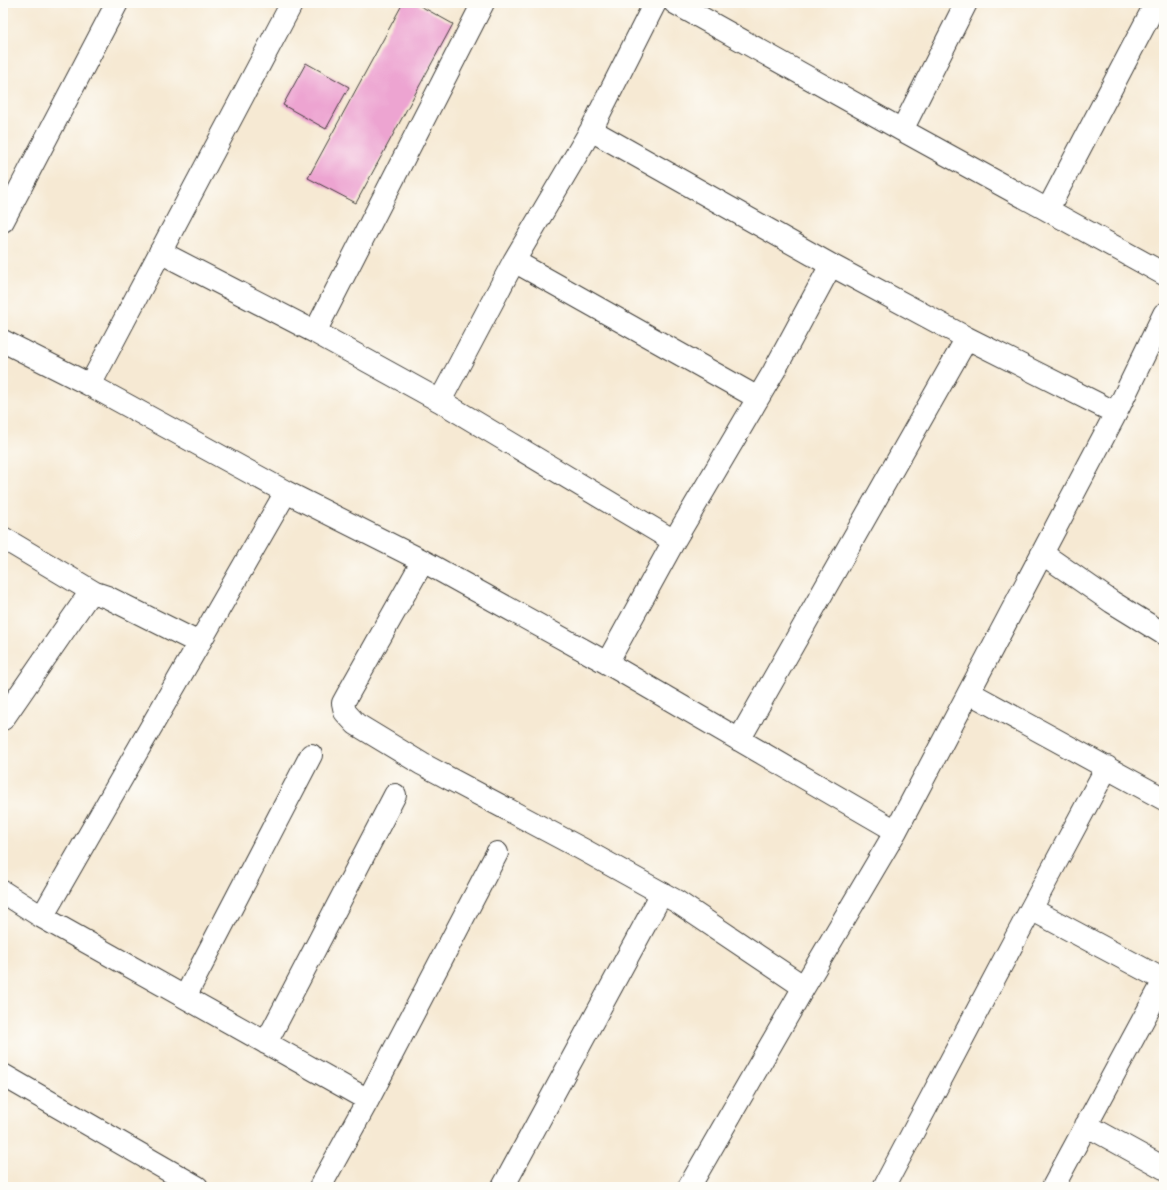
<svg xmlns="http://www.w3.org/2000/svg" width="1167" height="1190" font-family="'Gentium Book Plus',serif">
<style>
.building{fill:#eda4d1}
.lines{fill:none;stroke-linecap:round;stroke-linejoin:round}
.street-casing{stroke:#3d3b37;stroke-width:24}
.street{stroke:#fff;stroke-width:22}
</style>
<rect width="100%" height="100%" fill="#fdfcf7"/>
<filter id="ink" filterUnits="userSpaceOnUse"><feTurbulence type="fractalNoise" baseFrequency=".025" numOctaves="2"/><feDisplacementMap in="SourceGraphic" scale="8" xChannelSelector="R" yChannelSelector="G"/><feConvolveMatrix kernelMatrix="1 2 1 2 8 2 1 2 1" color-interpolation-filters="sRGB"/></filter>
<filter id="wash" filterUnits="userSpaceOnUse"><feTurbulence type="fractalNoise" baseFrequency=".012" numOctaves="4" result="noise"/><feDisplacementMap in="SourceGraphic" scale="16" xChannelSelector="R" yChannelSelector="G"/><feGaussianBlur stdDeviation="0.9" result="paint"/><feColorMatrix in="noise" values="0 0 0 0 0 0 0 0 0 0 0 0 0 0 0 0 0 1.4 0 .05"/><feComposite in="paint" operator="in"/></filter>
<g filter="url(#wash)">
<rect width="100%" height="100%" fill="#f6e9d3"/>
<g id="blocks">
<path class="building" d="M403 3H415L453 24 356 203 308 178Z
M306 63 349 87 326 129 283 105Z"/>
</g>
</g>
<g filter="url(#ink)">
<use href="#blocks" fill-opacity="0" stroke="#3d3b37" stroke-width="1"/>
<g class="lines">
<g class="street-casing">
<path id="street" d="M675 3 902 130 1164 274
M591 130 831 265 967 338 1116 413
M902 130 966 3
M1048 209 1156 3
M3 221 117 3
M160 252 315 332 440 401 674 541
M514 261 758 398
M315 332 483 3
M3 341 90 385 286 492 423 561 607 663 896 831
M90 385 292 3
M440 401 514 261 591 130 655 3
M3 538 95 593 107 597 199 643
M1043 554 1112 602 1164 634
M423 561 348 694 343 703 345 712 356 724 422 764 582 849 676 901 804 987
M607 663 674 541 774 371 831 265
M970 693 1164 799
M3 719 87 597 95 593
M739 740 967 338
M3 892 42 917 368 1100
M1031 909 1164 980
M42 917 286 492
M185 997 311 755
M266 1043 395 795
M3 1075 197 1187
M1086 1125 1164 1168
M320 1187 368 1100 497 853
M503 1187 662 893
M689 1187 804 987 896 831 1116 413 1164 314
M884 1187 1031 909 1107 767
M1053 1187 1164 981"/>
</g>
<use href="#street" class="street"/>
</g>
</g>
<rect width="1167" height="1190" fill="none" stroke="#fdfcf7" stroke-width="16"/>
</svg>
